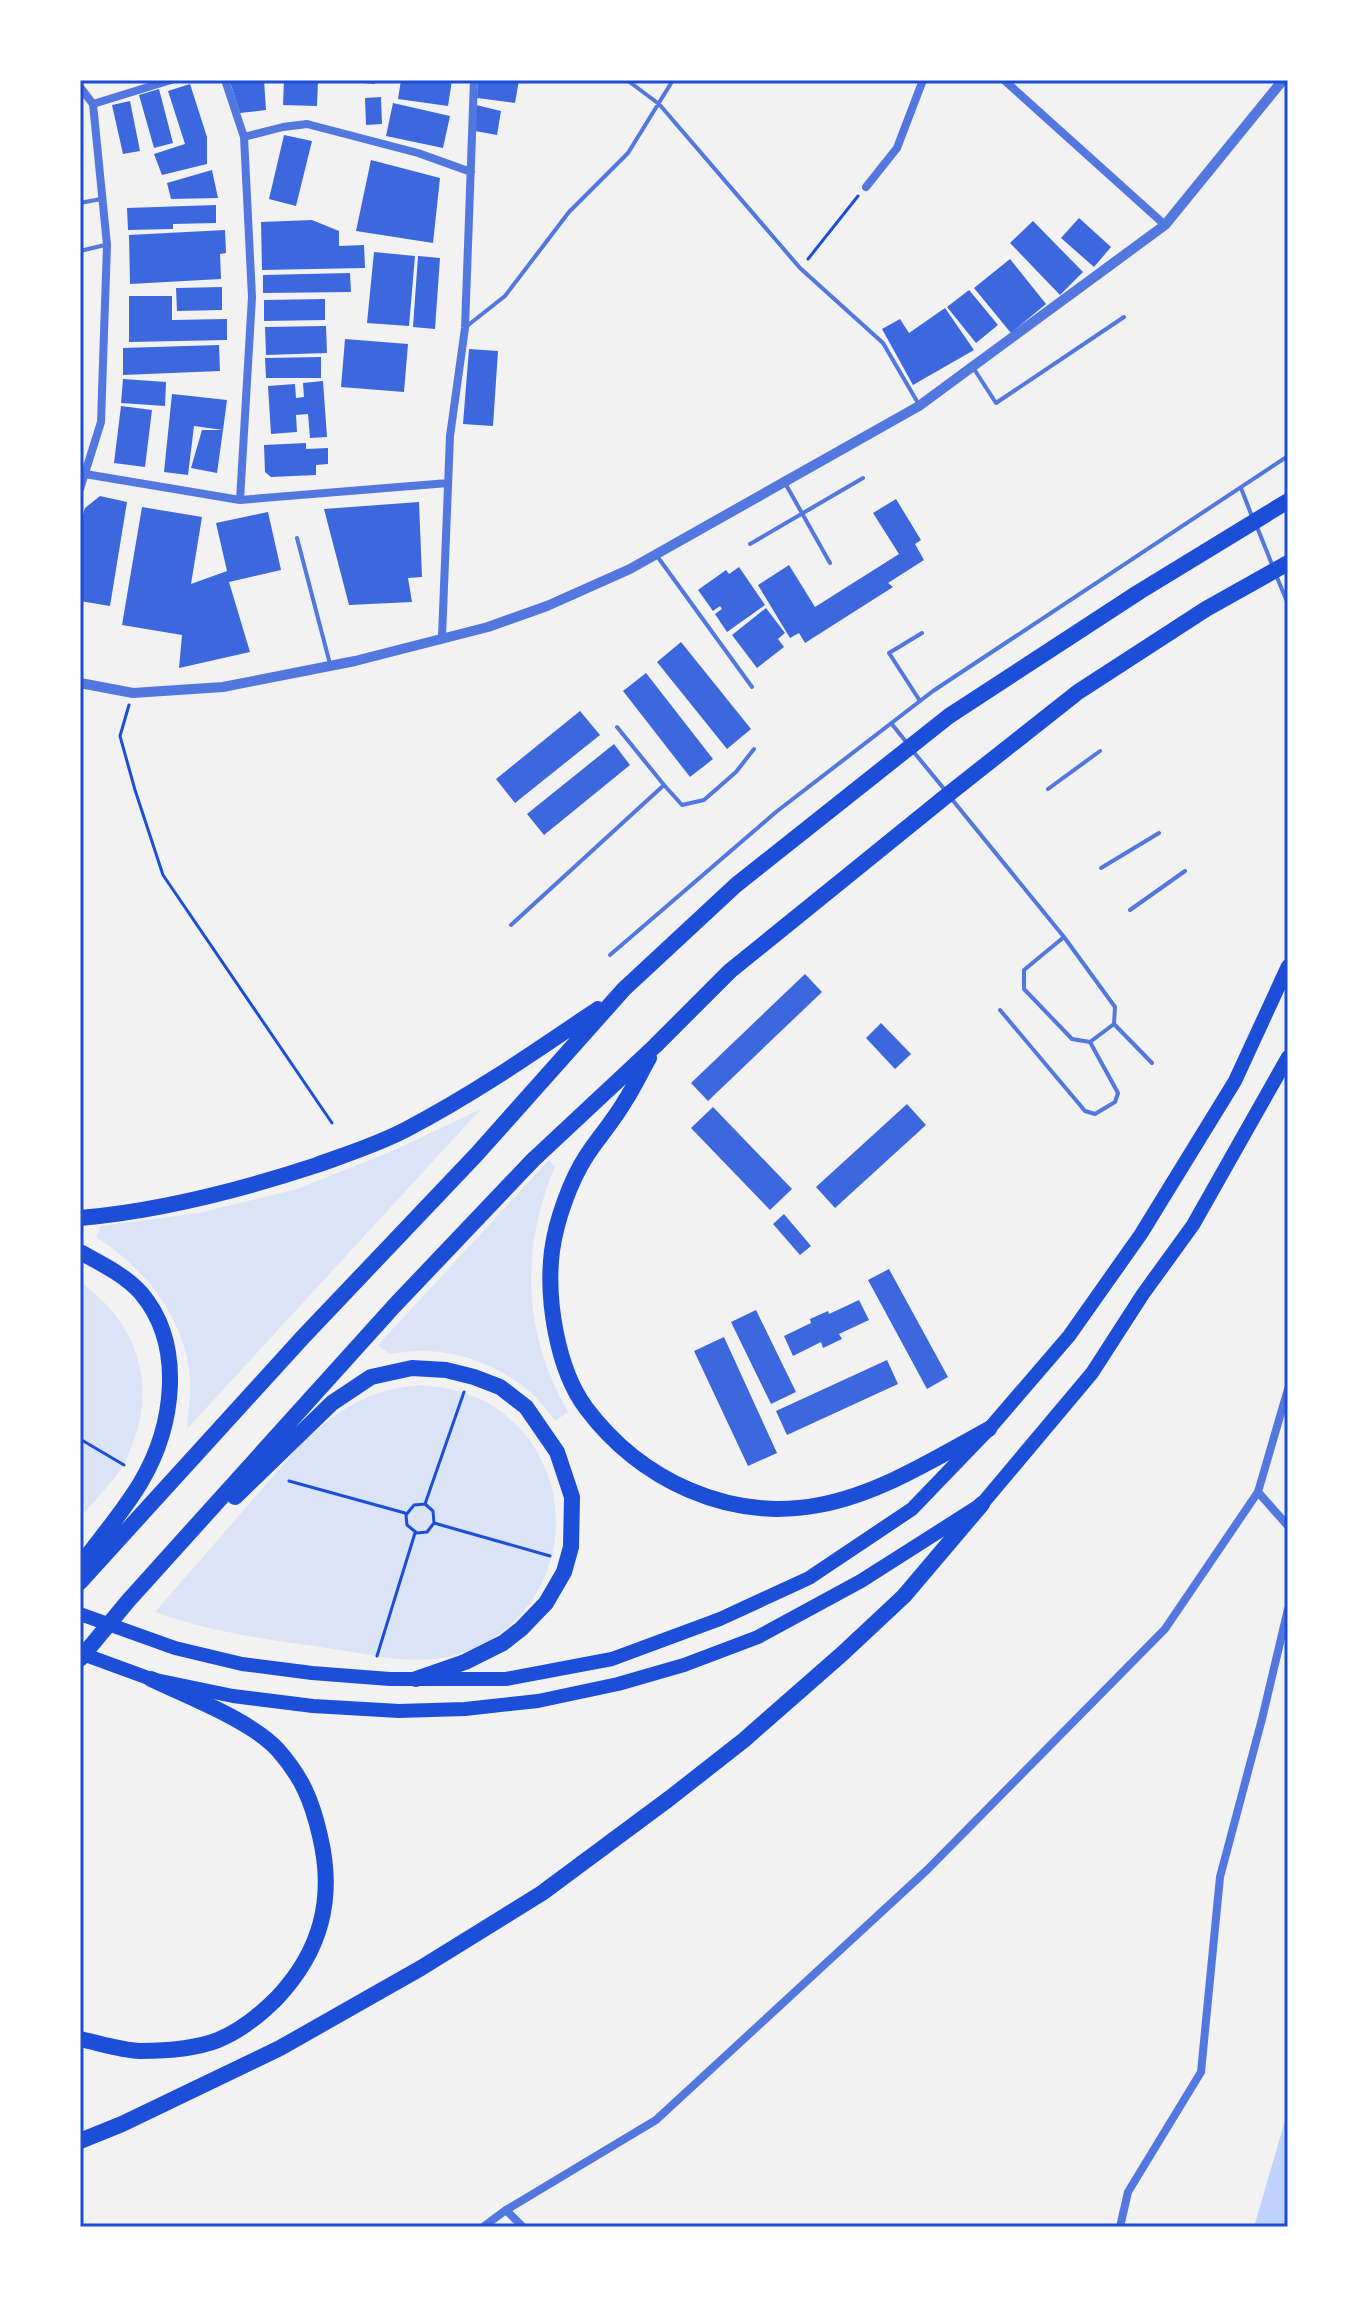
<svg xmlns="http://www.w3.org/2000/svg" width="1368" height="2307" font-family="'Crimson Pro',serif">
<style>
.green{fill:#dbe4f7}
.water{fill:#bfd3fe}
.building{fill:#3d67dc}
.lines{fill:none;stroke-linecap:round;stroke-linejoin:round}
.path{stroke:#1d4ed8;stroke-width:3}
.service{stroke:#5277de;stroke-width:4}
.minor{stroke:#5277de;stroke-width:8}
.tertiary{stroke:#5277de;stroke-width:10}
.primary{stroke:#1d4ed8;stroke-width:14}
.motorway{stroke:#1d4ed8;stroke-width:16}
.neatline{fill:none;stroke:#1d4ed8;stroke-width:3}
</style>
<rect width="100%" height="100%" fill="#f2f2f2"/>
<path class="green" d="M481 1109 187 1429C188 1413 191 1395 190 1379 185 1318 146 1269 96 1237L101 1226 199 1213 297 1189 390 1152Z
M549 1160 555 1167C520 1249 523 1334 568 1412L555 1421C527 1378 478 1354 428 1351 415 1350 402 1353 390 1354L378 1345Z
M80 1282C135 1320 157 1380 133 1443 130 1450 127 1459 123 1466 111 1484 94 1501 80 1518Z
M421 1385C448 1387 473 1393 496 1408 591 1473 569 1620 459 1654 419 1667 374 1655 333 1649 273 1640 212 1633 155 1612L303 1442C342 1408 368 1389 421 1385Z"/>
<path class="water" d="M1288 2110V2227H1254Z"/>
<path class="building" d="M264 80 266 110 240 113 230 82Z
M284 80H318L317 106 283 105Z
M351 80H375V84L351 82Z
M401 80H452L448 106 398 99Z
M478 80H519L515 103 477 98Z
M190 84 207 137V164L162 175 154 154 185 144 168 91Z
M159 89 173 143 154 148 139 95Z
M381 97 382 124 366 125 365 98Z
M130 101 140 151 123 154 112 105Z
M393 103 450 116 443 148 386 136Z
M476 105 501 111 497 135 475 131Z
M284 135 312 141 296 206 269 199Z
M371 160 440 178 433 243 356 231Z
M212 170 218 198 171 199 167 183Z
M216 205V223L173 224V229L128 230 127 208Z
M1079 218 1111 247 1094 267 1061 238Z
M312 220 339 231V246L364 245 365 268 262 270 261 222Z
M1033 221 1083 272 1060 295 1010 243Z
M225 230 226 253 220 254 221 279 130 284 129 235Z
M374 252 415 256 409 326 367 323Z
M418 256 440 258 435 329 413 327Z
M1010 259 1046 304 1011 333 974 288Z
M350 273 351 292 263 293V275Z
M222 287V310L177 311 176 288Z
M969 290 998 325 976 343 947 307Z
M129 296H172V320L227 319V340L129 342Z
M325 299V320L264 321V300Z
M945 308 974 350 913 385 882 329 900 319 909 333Z
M326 326 327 353 266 355 265 327Z
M345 339 408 344 404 392 341 387Z
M219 345 220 371 123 375V348Z
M469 349 498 351 493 426 463 424Z
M321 357V378H266L265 358Z
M123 379 166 382 165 406 121 403Z
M323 381 327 437 310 438 308 414 296 415 297 432 271 434 268 386 295 384 296 398 304 397 303 383Z
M172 394 227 400 223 430 217 473 191 468 202 430H223L194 426 188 475 164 472Z
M121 406 152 410 145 467 114 463Z
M306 443V449L328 448V464L316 465V475L271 477 265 472 264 445Z
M100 496 127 502 110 606 80 601V524L85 508Z
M896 499 921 540 915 544 924 560 888 583 893 587 805 643 799 633 790 638 758 585 789 565 815 607 899 554 873 513Z
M419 502 422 577 408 578 412 602 349 605 324 509Z
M142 507 202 517 191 584 227 571 216 523 268 512 281 570 229 582 250 652 179 668 182 635 122 625Z
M739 567 765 605 727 632 715 614 722 609 720 606 713 611 698 590 726 570 729 574Z
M766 608 785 633 778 639 784 647 757 668 732 635Z
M681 642 751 729 727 749 657 662Z
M646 673 713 759 690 777 623 691Z
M580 711 600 735 515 803 496 779Z
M614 744 630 765 544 835 527 814Z
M805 974 822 992 708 1101 691 1083Z
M881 1023 911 1054 895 1069 866 1038Z
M907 1104 926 1125 835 1208 816 1187Z
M713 1107 792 1189 770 1210 691 1128Z
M784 1214 811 1246 800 1255 773 1224Z
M889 1269 948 1377 927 1389 868 1280Z
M859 1300 869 1320 839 1334 842 1339 823 1348 821 1342 793 1356 784 1336 811 1323 810 1319 828 1311 829 1314Z
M756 1310 796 1392 771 1404 731 1322Z
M724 1337 777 1453 748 1466 694 1351Z
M887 1360 898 1384 787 1435 776 1411Z"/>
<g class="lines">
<path class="path" d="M808 259 858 196
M129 705 120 736 135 790 163 875 332 1123
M80 1439 124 1465
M289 1481 405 1513
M425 1504 433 1511 434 1523 427 1532 417 1533 407 1525 406 1515 414 1505 425 1504 464 1392
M434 1523 550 1556
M377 1656 415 1533"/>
<path class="service" d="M627 80 659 104 800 268 883 343 918 403
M80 203 101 199
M80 251 105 245
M467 326 505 296 569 212 628 153 673 80
M974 369 996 403 1124 317
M785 483 830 563
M1241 488 1253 519
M1257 527 1273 567
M297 538 330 664
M750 544 863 478
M657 556 752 687
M1276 575 1288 604
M920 701 889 653 922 633
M891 723 907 743
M912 750 945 790
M664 785 682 805 704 800 736 772 754 749
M1048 789 1100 751
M950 797 1064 937 1115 1007 1114 1024 1090 1042 1072 1039 1024 989V970L1064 937
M1101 868 1159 833
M1130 910 1185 871
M511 925 664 785 617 727
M610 955 776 812 933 691 1288 456
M1000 1010 1085 1111 1095 1114 1115 1102 1118 1093 1090 1042
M1114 1024 1152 1063"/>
<path class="minor" d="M225 80 244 137 252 297 240 500
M1004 80 1165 225
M80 87 93 104 107 245 101 422 80 489
M93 104 171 80
M244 137 283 127 307 124 418 153 471 172
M866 187 897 148 923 80
M85 474 240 500 448 483
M442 637 450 436 465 328 474 80
M1258 1492 1288 1526
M506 2210 523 2227
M483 2227 506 2210 656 2120 927 1870 1165 1629 1258 1492 1288 1389
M1120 2227 1128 2192 1201 2072 1220 1877 1262 1719 1288 1609"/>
<path class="tertiary" d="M80 683 133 693 223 687 355 661 488 627 547 606 630 569 919 406 1165 225 1283 80"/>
<path class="primary" d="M80 1614 175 1648 242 1664 312 1673 390 1679H506L612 1659 720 1619 809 1578 912 1509 989 1429 1069 1336 1141 1234 1235 1081 1288 966
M80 1653 151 1679 233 1696 313 1706 399 1711 465 1709 538 1701 618 1684 684 1665 758 1637 861 1581 982 1504 1092 1373 1143 1294 1193 1225 1288 1057"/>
<path class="motorway" d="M649 1058C641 1072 634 1087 625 1101 614 1120 599 1137 587 1155 570 1181 556 1221 552 1251 546 1299 557 1369 586 1408 640 1480 729 1522 819 1505 879 1494 936 1458 989 1429
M80 1218C160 1211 241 1190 317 1165 347 1154 379 1144 407 1129 474 1094 536 1051 598 1009
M80 1252C100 1263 125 1275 141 1293 185 1345 174 1426 141 1482 124 1511 100 1538 80 1566
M235 1497 332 1403 371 1377 412 1368 446 1370 474 1377 500 1387 526 1407 557 1452 572 1497 571 1547 564 1572 546 1603 521 1629 503 1643 465 1662 416 1679
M80 1582 303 1337 476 1155 624 989 736 885 949 716 1139 592 1288 501
M80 1659 128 1601 395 1305 533 1160 655 1046 730 971 945 797 1078 692 1206 609 1288 563
M80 2039C99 2043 120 2050 140 2051 164 2051 195 2049 218 2040 240 2031 260 2015 277 1998 321 1951 335 1899 320 1836 312 1801 302 1777 278 1750 252 1721 187 1696 151 1679
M80 2141 122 2124 280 2048 421 1968 542 1893 670 1798 744 1740 842 1654 904 1596 982 1504"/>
</g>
<rect width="1368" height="2307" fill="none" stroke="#ffffff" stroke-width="164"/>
<rect x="82" y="82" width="1204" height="2143" class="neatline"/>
</svg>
